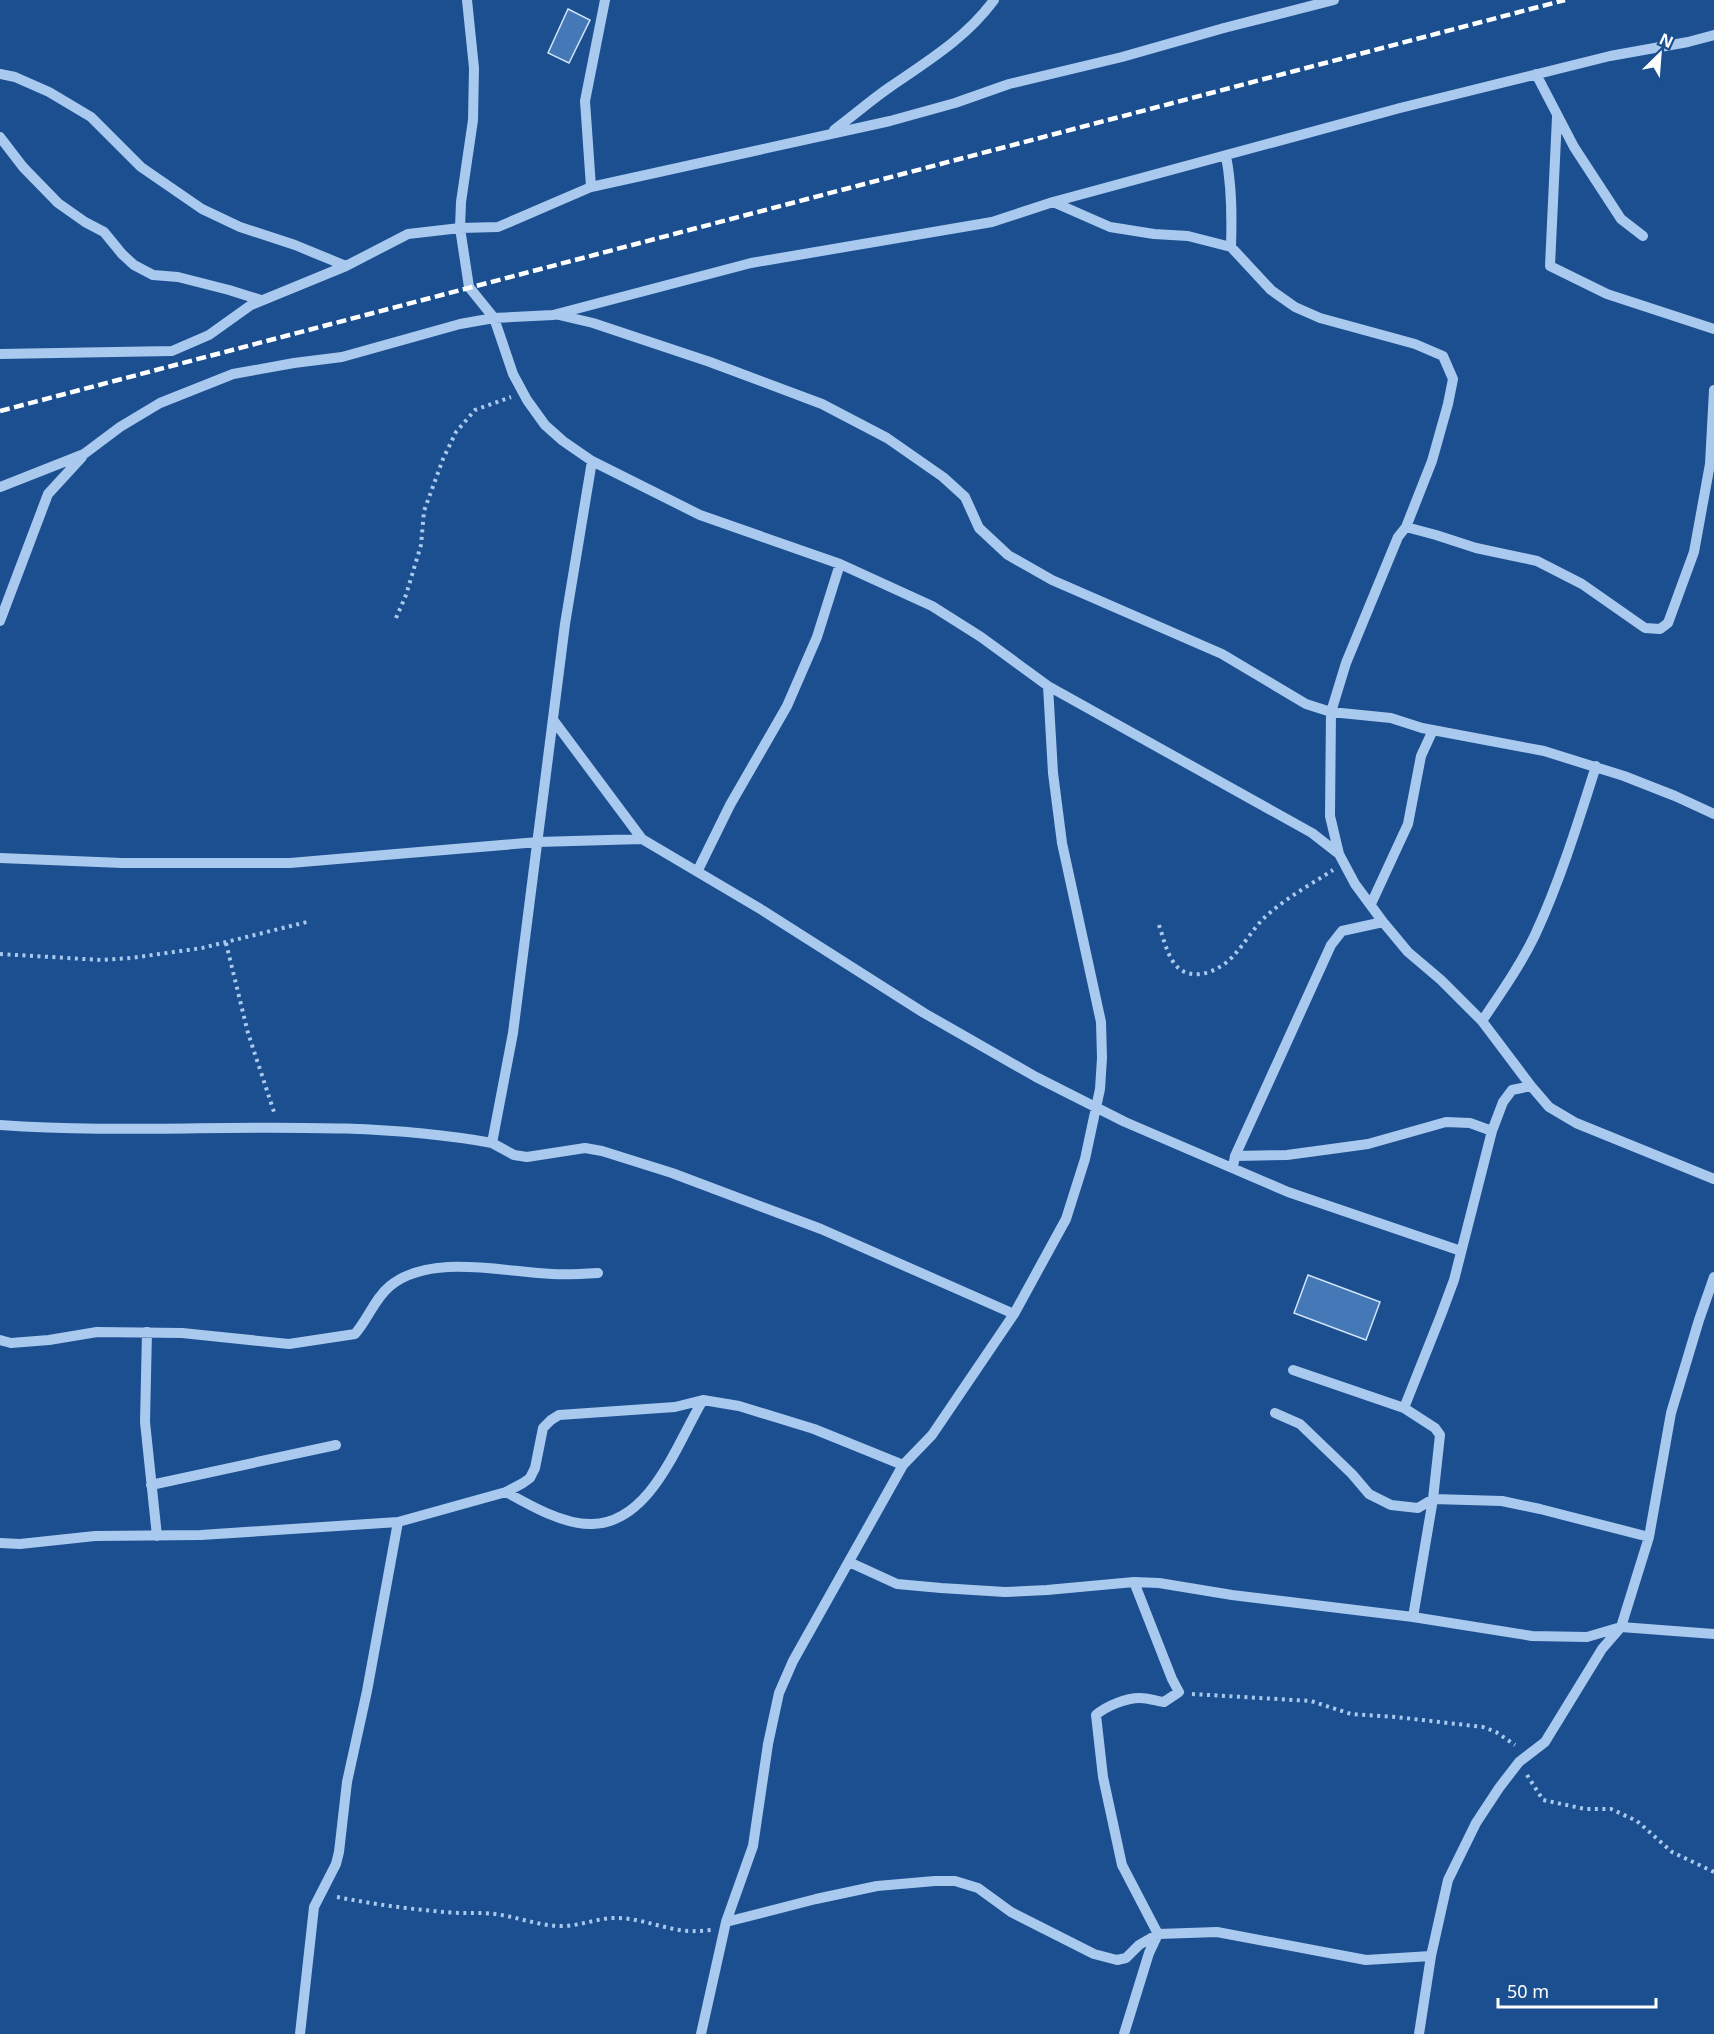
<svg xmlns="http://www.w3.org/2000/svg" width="1714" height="2034" font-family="'Noto Sans',sans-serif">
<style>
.building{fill:#4478b7;stroke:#cfe3fa;stroke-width:1.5}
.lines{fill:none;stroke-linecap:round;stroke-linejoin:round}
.path{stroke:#a9c9ee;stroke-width:4;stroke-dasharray:3 4.5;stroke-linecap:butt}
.minor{stroke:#a9c9ee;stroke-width:10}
.rail{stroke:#fff;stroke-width:4.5;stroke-dasharray:10 4.5;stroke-linecap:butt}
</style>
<rect width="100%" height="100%" fill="#1b4f8f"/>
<path class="building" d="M568 9 590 20 569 63 548 53Z
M1308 1275 1380 1302 1366 1340 1294 1313Z"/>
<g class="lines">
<path class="path" d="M396 618 406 595 421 545 424 511 443 459 456 432 475 410 511 397
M1159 925C1163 937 1166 950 1172 960 1187 986 1220 972 1235 954 1245 943 1253 929 1264 918 1284 899 1310 885 1333 870
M226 943 248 1033 275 1115
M0 954 101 960 131 958 202 948 307 922
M1192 1694 1311 1701 1351 1714 1396 1717 1483 1727 1496 1732 1515 1745
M1527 1775 1543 1800 1585 1809H1611L1637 1821 1672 1852 1714 1872
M337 1897C372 1904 409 1909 445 1912 461 1914 479 1912 495 1914 518 1917 539 1926 562 1926 579 1926 595 1919 612 1918 635 1917 656 1926 679 1930 690 1932 700 1931 711 1930"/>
<path class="minor" d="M467 0 474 68 473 120 461 202 460 228 469 287 494 318 513 374 527 400 545 425 563 441 592 461 700 515 840 564 932 606 981 637 1048 686 1312 833 1339 854 1355 884 1383 922 1408 952 1441 980 1482 1021 1531 1086 1549 1107 1576 1123 1714 1179
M0 74 15 77 49 92 91 117 141 167 202 209 240 227 295 245 346 266
M1536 74 1574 147 1621 219 1643 236
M1557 117 1550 266 1607 294 1714 329
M834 130C853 116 871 100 890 87 928 61 966 38 994 0
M0 137 23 167 58 203 85 222 104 232 122 254 134 265 153 275 178 277 229 290 261 300
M1226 156C1232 187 1232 216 1231 247
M591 187 585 101 605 0
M1053 202 1110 227 1154 234 1188 236 1231 247 1271 290 1295 307 1320 318 1415 344 1443 356 1453 379 1448 404 1432 461 1406 527
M559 315 593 323 710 362 822 404 887 438 943 477 965 497 979 528 1008 555 1052 580 1222 654 1306 704 1331 712 1391 718 1422 728 1544 751 1624 776 1675 796 1714 814
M0 354 172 351 209 335 251 305 346 266 408 234 460 228 498 227 591 187 890 121 955 103 1009 84 1122 57 1224 28 1334 0
M0 487 84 454 120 427 160 403 233 374 294 363 342 357 460 324 494 318 553 315 751 263 992 222 1053 202 1400 108 1610 56 1688 42 1714 35
M0 621 48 494 82 457
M554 721 642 839 762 910 924 1013 1036 1077 1125 1122 1288 1192 1461 1251
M1339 854 1330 816 1331 712 1346 663 1398 537 1406 527 1436 535 1476 548 1537 561 1582 584 1645 628 1660 629 1668 623 1694 552 1710 464 1714 390
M0 858 122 863H290L538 842 642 839
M698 870 730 805 787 706 817 637 840 564
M1371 904 1408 824 1421 756 1433 730
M1482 1021C1501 993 1520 966 1535 935 1560 881 1578 823 1596 766
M0 1125C164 1137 329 1114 492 1143L513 1033 565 624 592 461
M492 1143 514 1155 527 1157 585 1148 602 1151 672 1173 821 1229 1014 1314
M1235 1156 1287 1155 1368 1144 1446 1122 1470 1123 1492 1131
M1233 1167 1235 1156 1331 945 1342 931 1383 922
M147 1332 145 1422 157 1536
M0 1340 11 1343 49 1340 97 1332 182 1333 289 1344 355 1334C368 1319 375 1298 390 1286 430 1253 504 1272 552 1274 567 1275 583 1274 598 1273
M1293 1370 1404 1408
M1275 1413 1300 1424 1352 1474 1369 1494 1391 1505 1418 1508 1433 1499 1502 1501 1540 1509 1649 1537
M151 1485 336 1445
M506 1492C529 1505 564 1525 592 1524 651 1523 677 1443 703 1400
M0 1543 20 1544 95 1536 201 1535 398 1522 506 1492 523 1483 530 1478 535 1468 543 1428 551 1420 559 1415 675 1407 703 1400 739 1406 814 1429 903 1465
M849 1562 897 1584 941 1588 1005 1592 1047 1590 1134 1582 1159 1583 1232 1595 1413 1617 1532 1636 1587 1637 1621 1627 1714 1634
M1413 1617 1433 1499 1440 1435 1435 1428 1404 1408 1441 1315 1454 1280 1492 1131 1503 1102 1512 1090 1531 1086
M726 1922 816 1899 877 1886 935 1881H955L978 1888 1011 1912 1094 1954 1117 1960 1126 1958 1139 1945 1158 1934 1217 1932 1366 1960 1431 1956
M300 2034 314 1907 336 1864 339 1852 347 1782 367 1691 398 1522
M701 2034 726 1922 753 1846 768 1744 779 1693 793 1661 903 1465 932 1435 1014 1314 1066 1219 1085 1159 1100 1089 1102 1058 1101 1022 1062 843 1053 773 1048 686
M1124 2034 1149 1953 1158 1934 1122 1865 1103 1777 1096 1715C1106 1706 1126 1698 1140 1698 1148 1698 1156 1701 1164 1702L1179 1692 1172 1679 1134 1582
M1419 2034 1431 1956 1448 1880 1476 1823 1499 1788 1519 1762 1545 1742 1602 1649 1621 1627 1649 1537 1671 1413 1699 1320 1714 1277"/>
<path class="rail" d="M0 411 1565 0"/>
</g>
<g transform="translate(1660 54) rotate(25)" stroke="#1b4f8f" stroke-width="4.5" paint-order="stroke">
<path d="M0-4.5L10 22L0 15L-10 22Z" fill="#ffffff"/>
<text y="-9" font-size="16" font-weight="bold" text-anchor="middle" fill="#ffffff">N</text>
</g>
<path d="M1498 1998v9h158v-9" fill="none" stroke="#ffffff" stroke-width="3"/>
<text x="1507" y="1998" font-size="18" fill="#ffffff" stroke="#1b4f8f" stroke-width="4.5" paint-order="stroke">50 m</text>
</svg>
